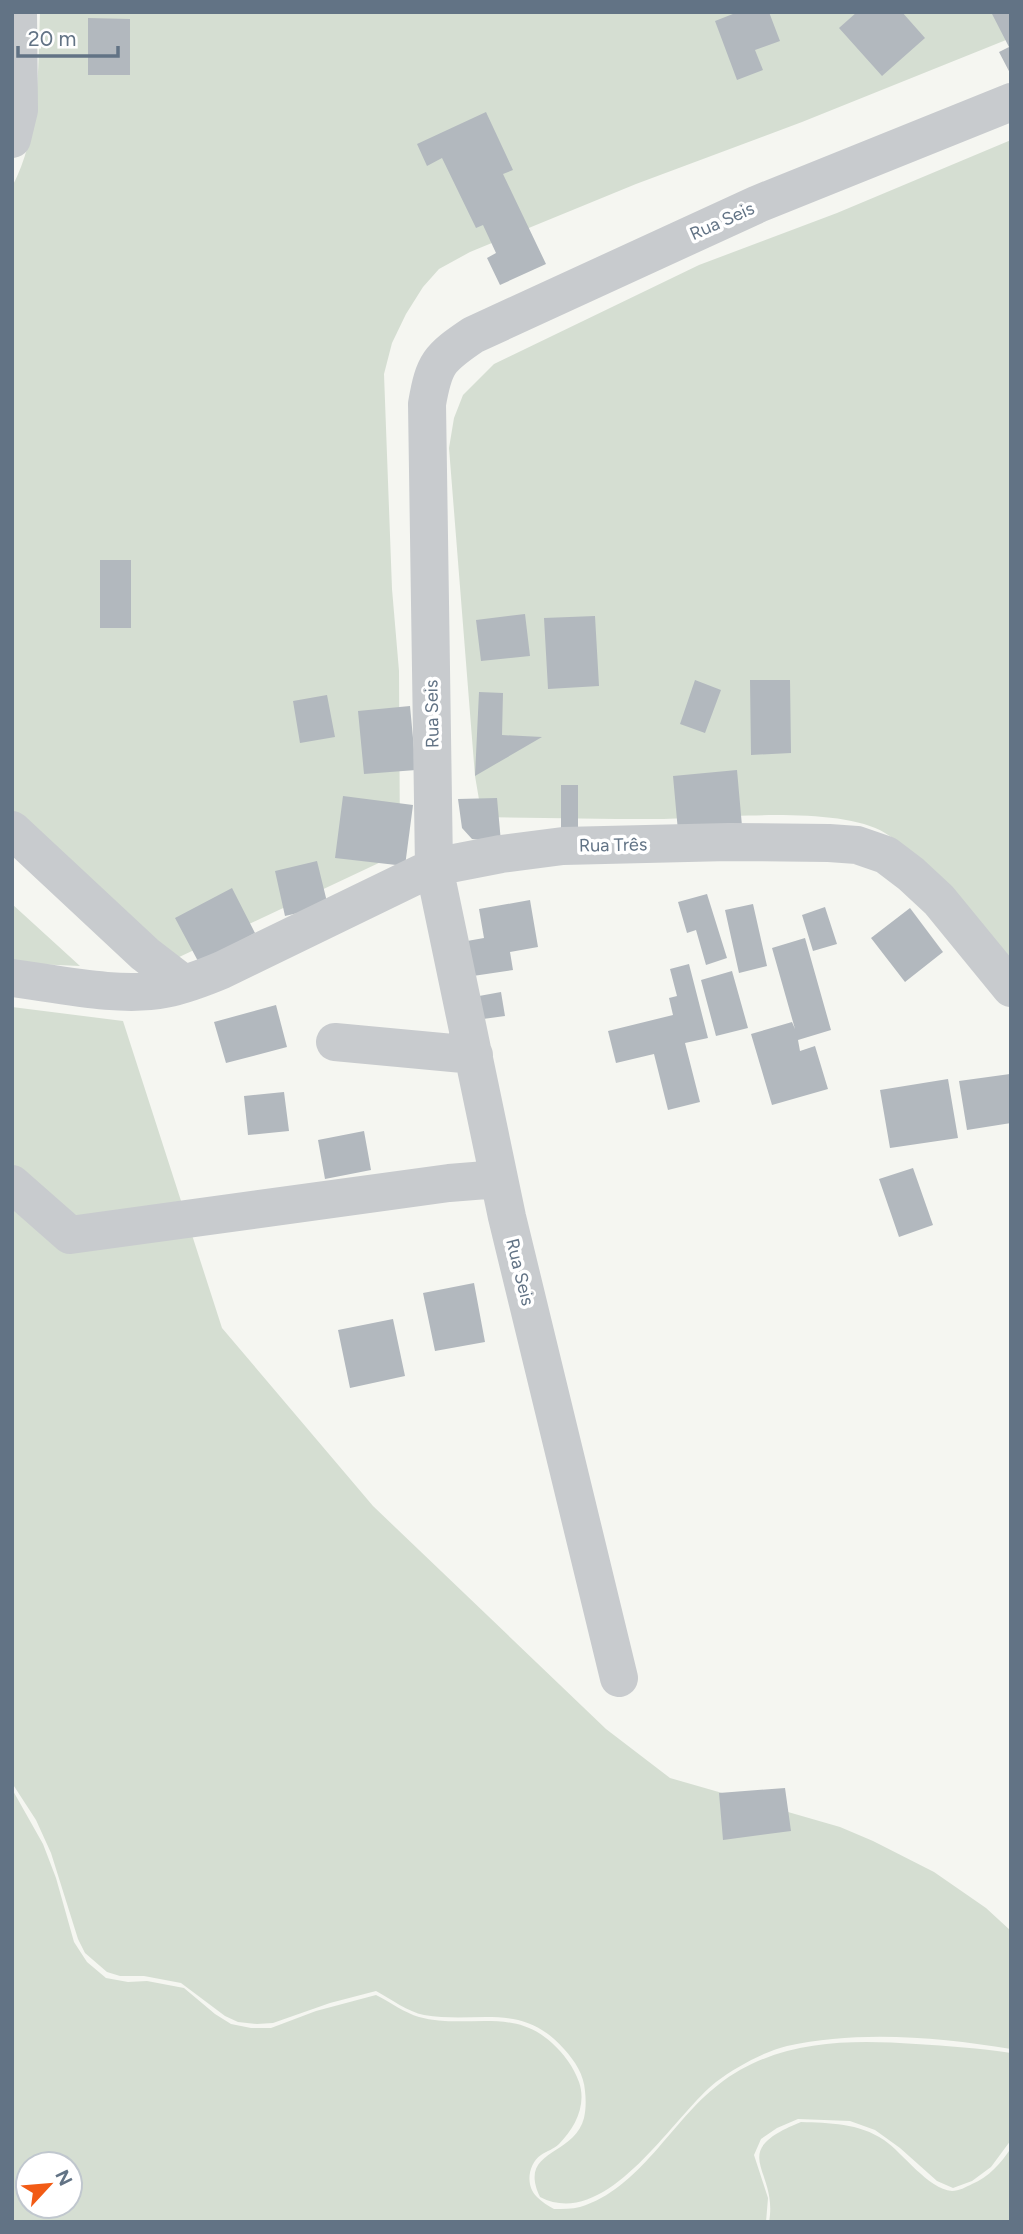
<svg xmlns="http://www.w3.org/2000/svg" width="1023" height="2234" font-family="Figtree,sans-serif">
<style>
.green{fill:#d5ded2;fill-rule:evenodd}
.building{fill:#b2b8be}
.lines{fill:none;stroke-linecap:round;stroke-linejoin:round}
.minor{stroke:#c8cbce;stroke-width:38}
.labels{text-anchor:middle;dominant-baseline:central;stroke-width:7;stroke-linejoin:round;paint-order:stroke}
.street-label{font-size:18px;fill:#627385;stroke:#fff}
</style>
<rect width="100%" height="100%" fill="#f5f6f1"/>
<path class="green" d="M40 12H1011V38L802 122 636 184 470 252 439 269 423 287 406 314 392 343 384 374 392 589 399 671 400 853 175 959 12 813V187C40 134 38 71 40 12Z
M1011 140V963C974 920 933 862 885 833 837 804 711 819 653 819 596 819 539 818 482 817L475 776 449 448 454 418 463 395 494 364 699 265 837 213Z
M12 904 80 966 12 963Z
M12 1007 123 1021 222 1328 373 1506 606 1729 670 1778 840 1827 873 1841 934 1872 986 1908 1011 1931V2049C939 2037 859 2030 787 2046 763 2052 736 2067 716 2082 673 2116 607 2232 540 2197 517 2149 574 2157 584 2118 586 2109 586 2100 585 2091 584 2075 575 2061 564 2049 522 2001 479 2024 424 2015 408 2012 391 1999 376 1991L330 2003 273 2023 257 2024 238 2022 225 2016 181 1983 144 1976H120L107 1972 85 1953 78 1939 51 1853 36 1820 12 1783Z
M12 1789 43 1844 56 1878 74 1942 87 1962 106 1978 128 1982 147 1981 184 1988 215 2014 231 2024 251 2028H271L316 2011 376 1995C390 2002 405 2013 419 2017 466 2030 512 2006 552 2043 564 2054 573 2066 579 2082 587 2105 575 2128 559 2144 554 2149 547 2151 541 2155 528 2164 525 2186 537 2197 542 2202 548 2206 554 2209 563 2209 572 2209 580 2207 640 2189 672 2120 718 2085 775 2040 847 2039 916 2044 948 2046 979 2048 1011 2053V2140L991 2167 972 2181 953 2188 937 2181 900 2148 875 2130 850 2121 798 2119 777 2128 761 2139 754 2155 768 2198 766 2222H12ZM70 2164V2206H28V2164Z
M801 2122C829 2123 859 2123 884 2140 903 2153 928 2189 952 2191 959 2191 966 2187 972 2184 988 2178 1002 2162 1011 2148V2222H769C779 2168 724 2153 801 2122Z"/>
<path class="building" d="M738 12H769L780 41 755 50 763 70 737 80 715 21Z
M857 12H902L925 38 882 76 839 28Z
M991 12H1011V75L999 52 1009 47Z
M88 18 130 19V75H88Z
M486 112 513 170 503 174 546 264 500 285 487 258 496 253 483 225 476 228 442 158 427 166 417 144Z
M100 560H131V628H100Z
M525 614 530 656 481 661 476 620Z
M595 616 599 686 548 689 544 618Z
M695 680 721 690 705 733 680 724Z
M750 680H790L791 753 751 755Z
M479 692 503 693 502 735 542 737 475 776Z
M327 695 335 737 300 743 293 701Z
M410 706 416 770 364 774 358 711Z
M737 770 742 826 678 831 673 776Z
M561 785H578V837H561Z
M343 796 413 805 405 866 335 858Z
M497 798 501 842 472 839 462 828 458 799Z
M317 861 328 906 285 916 275 871Z
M232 888 255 933 199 963 175 918Z
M707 894 727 958 706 965 696 930 687 933 678 902Z
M530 900 538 947 510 952 513 970 473 976 467 941 484 938 479 909Z
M753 904 767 966 739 973 725 910Z
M825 907 837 944 813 951 802 915Z
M910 908 943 952 905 982 871 938Z
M805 938 831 1030 798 1040 800 1051 815 1046 828 1089 772 1105 751 1034 792 1022 795 1029 772 948Z
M689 964 708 1038 685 1043 700 1102 668 1110 654 1054 616 1063 608 1031 673 1015 669 998 677 996 670 969Z
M732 971 748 1028 716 1036 701 980Z
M501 992 505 1016 483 1019 479 996Z
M276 1005 287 1047 226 1063 214 1022Z
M1010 1074 1011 1123 967 1130 959 1081Z
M948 1079 958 1138 890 1148 880 1090Z
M284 1092 289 1131 248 1135 244 1096Z
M364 1131 371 1170 325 1179 318 1140Z
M913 1168 933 1225 899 1237 879 1179Z
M474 1283 485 1342 435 1351 423 1293Z
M393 1319 405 1376 350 1388 338 1330Z
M785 1788 791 1831 723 1840 719 1793Z"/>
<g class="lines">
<path class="minor" d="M12 139 19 110 18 12
M12 830 145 954 184 984
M12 978C58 984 121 998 165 989 185 985 203 978 222 970L434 867 501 854 563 846 729 842 829 843 857 845 886 855 911 874 939 900 1011 988
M335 1042 474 1055
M12 1184 70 1235 449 1183 499 1179
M619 1678 507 1217 434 867 427 404C434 363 439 358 473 335L758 204 1011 102"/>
</g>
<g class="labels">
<g class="street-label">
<text transform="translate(722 221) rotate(-24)">Rua Seis</text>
<text transform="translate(432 714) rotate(-91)">Rua Seis</text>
<text transform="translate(613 845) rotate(-1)">Rua Três</text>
<text transform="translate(520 1272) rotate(76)">Rua Seis</text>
</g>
</g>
<rect width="1023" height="2234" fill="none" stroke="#627385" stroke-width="28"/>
<g transform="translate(49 2185) rotate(64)"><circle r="33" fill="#ffffff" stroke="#c0c7ce" stroke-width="2"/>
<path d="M0-5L12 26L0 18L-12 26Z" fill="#f25b15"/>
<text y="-10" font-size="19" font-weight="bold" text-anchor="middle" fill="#627385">N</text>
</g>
<path d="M18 46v10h100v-10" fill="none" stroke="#627385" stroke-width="3.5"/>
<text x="28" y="46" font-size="21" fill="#627385" stroke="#ffffff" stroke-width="5" paint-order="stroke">20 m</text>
</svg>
